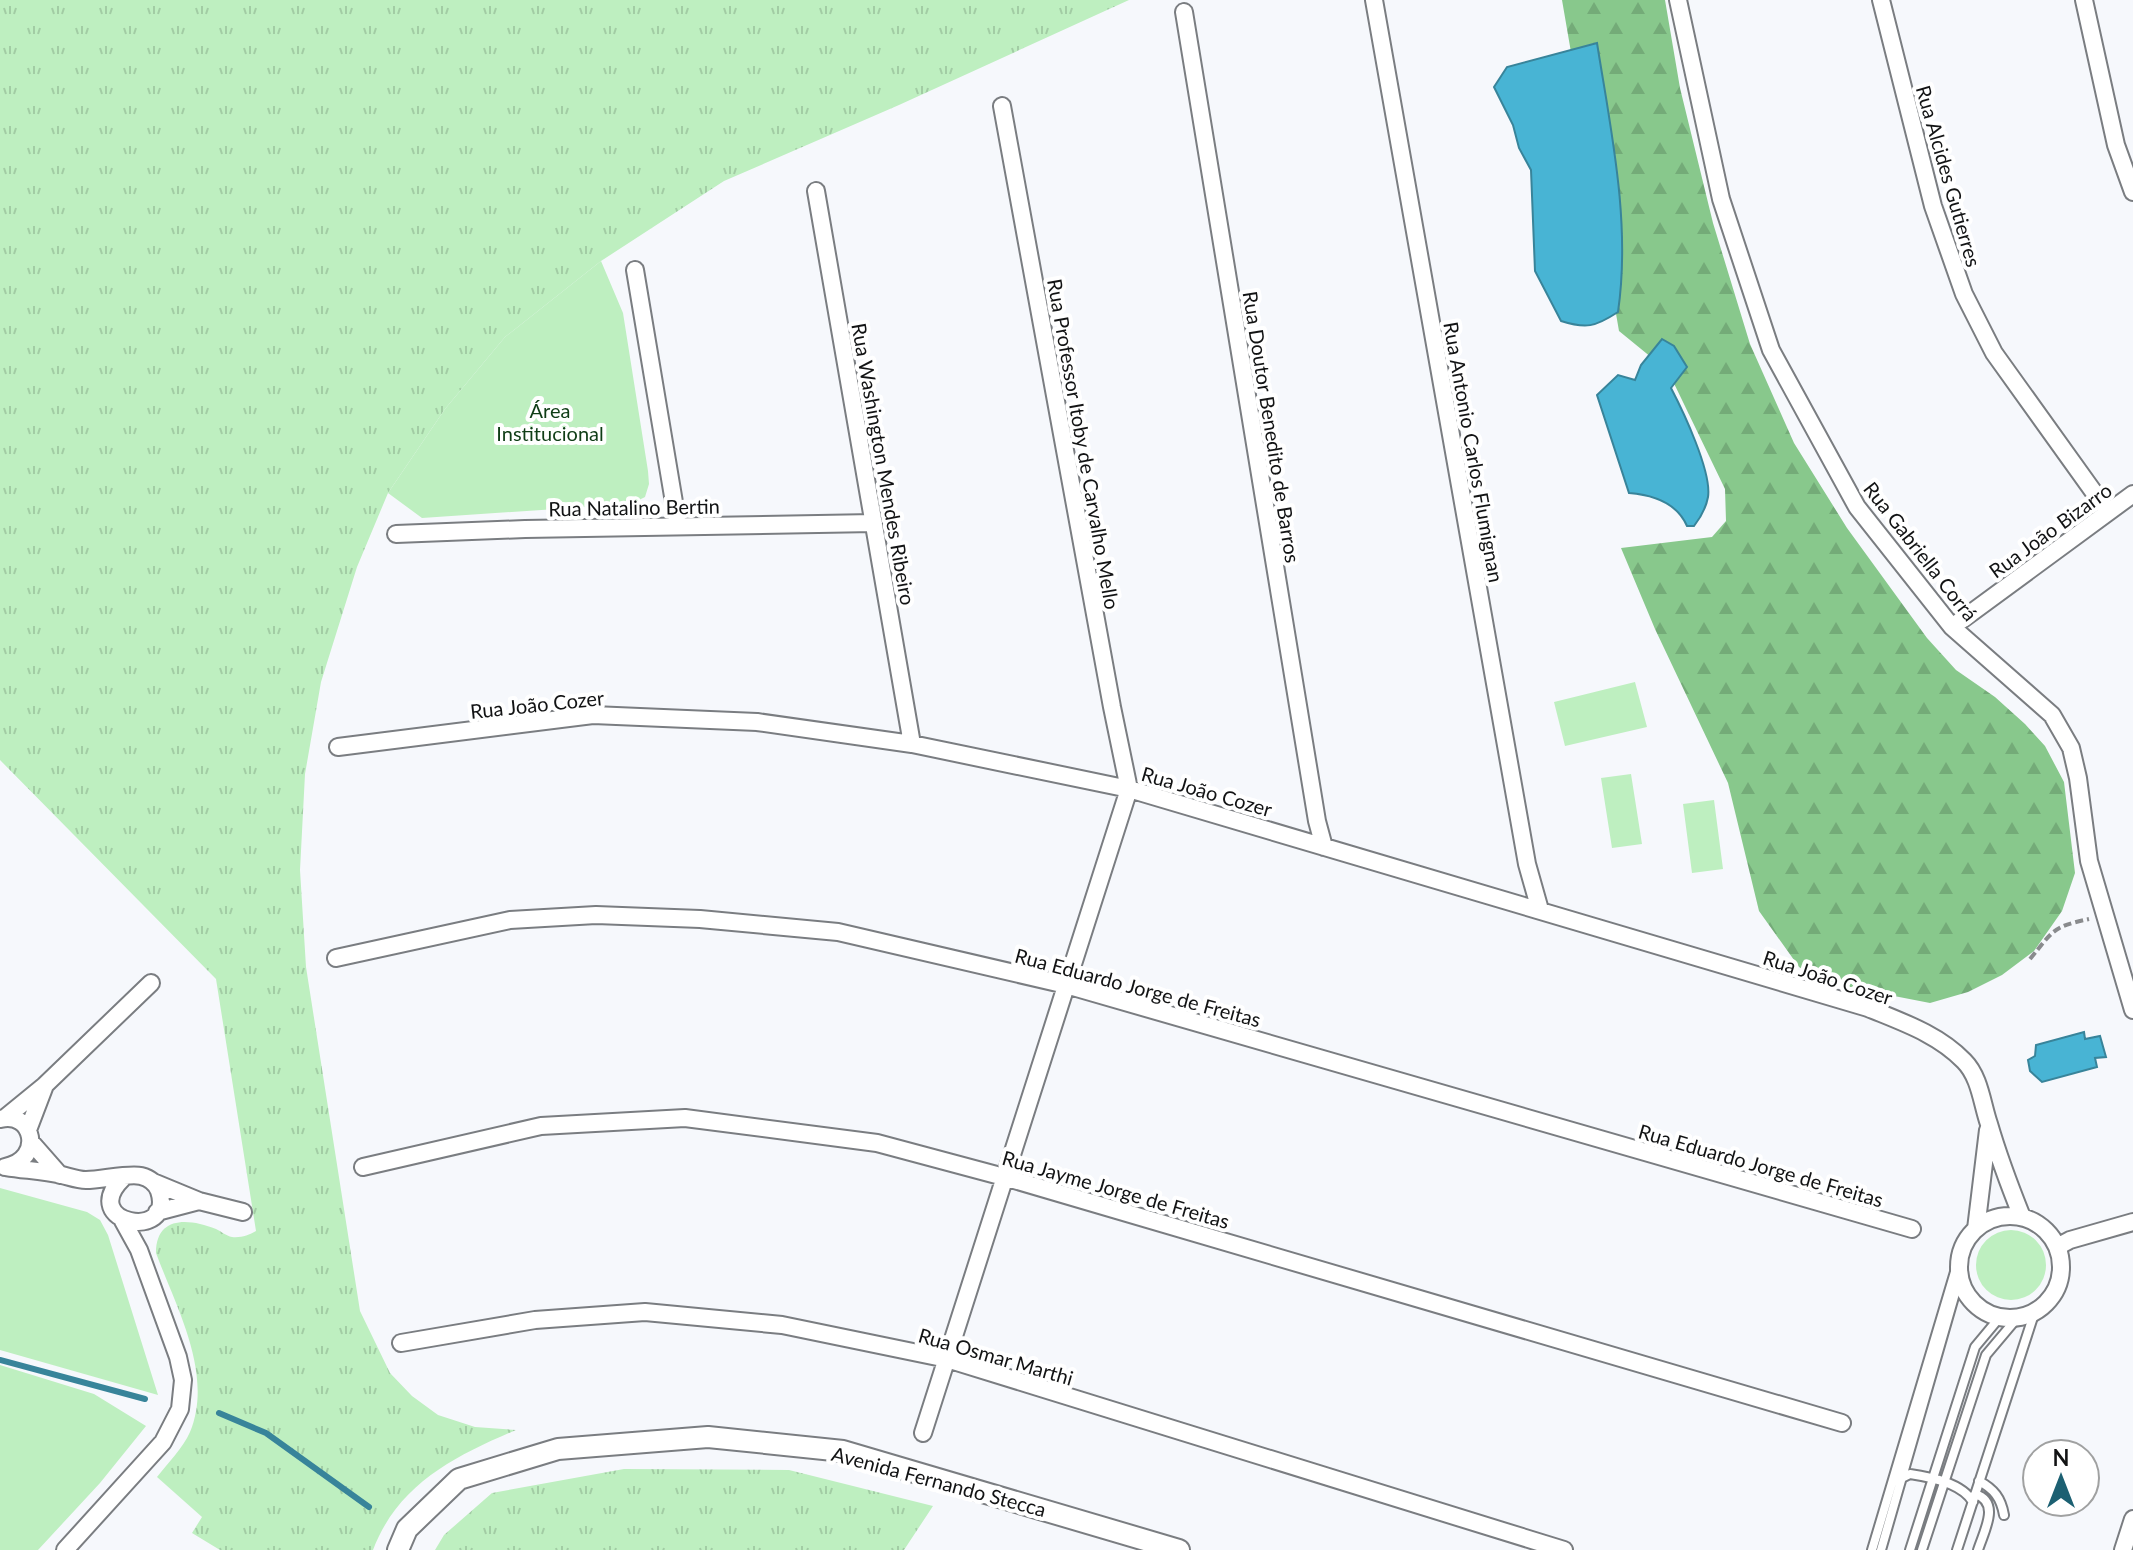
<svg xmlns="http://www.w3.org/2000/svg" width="2133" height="1550" font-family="Lato,sans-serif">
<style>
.grass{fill:url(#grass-tufts)}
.forest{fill:url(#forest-firs)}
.green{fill:#beefc0}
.water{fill:#48b4d4;stroke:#38849a;stroke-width:2}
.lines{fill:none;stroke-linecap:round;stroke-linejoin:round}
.stream{stroke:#38849a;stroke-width:6}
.service-casing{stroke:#7a7d81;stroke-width:12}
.minor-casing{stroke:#7a7d81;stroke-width:20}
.tertiary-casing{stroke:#7a7d81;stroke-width:24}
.path{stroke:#898b8d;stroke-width:4;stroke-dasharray:8 4;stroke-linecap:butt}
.service{stroke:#fff;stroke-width:8}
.minor{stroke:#fff;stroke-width:16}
.tertiary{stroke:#fff;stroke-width:20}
.labels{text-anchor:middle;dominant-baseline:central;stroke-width:8;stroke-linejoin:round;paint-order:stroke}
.street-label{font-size:20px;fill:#121314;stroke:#fff}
.park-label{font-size:20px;fill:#0f3d16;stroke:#fff}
</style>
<defs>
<pattern id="grass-tufts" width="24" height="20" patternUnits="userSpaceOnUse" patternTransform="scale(2)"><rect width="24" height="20" fill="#beefc0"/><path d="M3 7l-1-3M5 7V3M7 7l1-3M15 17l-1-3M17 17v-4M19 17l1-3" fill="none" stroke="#a2cca4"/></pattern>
<pattern id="forest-firs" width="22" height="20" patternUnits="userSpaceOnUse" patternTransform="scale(2)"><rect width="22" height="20" fill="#88c88c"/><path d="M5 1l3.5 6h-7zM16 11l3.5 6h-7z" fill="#74ab78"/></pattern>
</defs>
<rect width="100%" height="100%" fill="#f6f8fc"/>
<path class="grass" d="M0 0H1129L899 105 724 181 601 261 505 337 445 409 388 493 357 567 321 682 305 774 300 870 306 967 360 1311 390 1373 412 1396 438 1415 475 1427 516 1430C455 1456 398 1484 373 1550H220L192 1533 202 1517 157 1477C168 1463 183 1448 190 1432 214 1374 176 1307 156 1253 156 1216 188 1218 216 1229 221 1231 226 1236 232 1237 241 1238 249 1235 256 1231L216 979 0 760Z
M624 1469 789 1470 933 1506 904 1550H435L444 1535 492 1493Z"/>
<path class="forest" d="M1562 0H1665L1680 88 1713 223 1750 344 1794 443 1847 528 1927 638 1956 670 1995 697 2025 724 2045 746 2064 782 2075 873 2062 911 2034 951 2002 975 1968 992 1930 1003 1822 982 1799 967 1759 911 1728 783 1655 629 1621 548 1712 537 1726 521 1725 489 1668 371 1619 331Z"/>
<path class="green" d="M601 261 623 313 648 471 649 484 645 497 631 504 422 518 388 493 445 409 505 337Z
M1635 682 1647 727 1565 746 1554 702Z
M1631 774 1642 844 1612 848 1601 778Z
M1714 800 1723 869 1692 873 1683 804Z
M0 1188 87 1212 100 1220 108 1235 158 1395 0 1350Z
M1976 1265a35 35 0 1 1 70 0a35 35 0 1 1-70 0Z
M0 1365 94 1394 146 1426 100 1483 38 1550H0Z"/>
<path class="water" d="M1597 43C1611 131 1631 223 1618 312 1595 327 1586 329 1561 321L1535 271 1531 170 1519 148 1513 125 1494 87 1507 67Z
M1662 339 1674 346 1687 367 1671 388C1683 411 1712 472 1708 497 1706 508 1701 517 1694 526H1687C1677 503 1654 495 1629 493L1597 395 1618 375 1635 380 1641 365Z
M2084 1032 2085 1039 2100 1036 2106 1057 2095 1058 2097 1067 2042 1082 2030 1071 2028 1060 2035 1056 2036 1045Z"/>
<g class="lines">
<path class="stream" d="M0 1360 145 1399
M219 1413 266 1433 369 1507"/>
<g class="service-casing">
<path id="service" d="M1900 1479 1910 1474C1931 1477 1962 1483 1973 1502
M1979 1481C1994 1489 2001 1498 2004 1515
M1975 1494C2001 1502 1984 1531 1978 1550
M1872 1550 1960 1255
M1881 1550 1960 1276
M1910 1550 1975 1347 2000 1317
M1922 1550 1986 1355 2018 1317
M1957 1550 2035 1311"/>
</g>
<g class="minor-casing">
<path id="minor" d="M1374 0 1527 864 1540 910
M1678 0 1721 199 1771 350 1857 507 1952 627 2052 715 2071 748 2078 778 2089 861 2133 1010
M1881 0 1933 206 1964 294 1994 353 2108 512
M2084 0 2116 145 2133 192
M1184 12 1317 821 1324 847
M816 191 912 744
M635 270 678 526
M396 534 525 529 874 523
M1952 627 2133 494
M338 747 593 715 757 722 912 744 1129 789 1868 1008C1902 1022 1938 1034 1964 1061 1980 1077 1982 1104 1989 1124 1998 1155 2010 1187 2022 1217
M336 958 510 920 596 915 700 919 838 932 1066 985 1912 1229
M6 1117 44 1086 151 983
M0 1119C33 1110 45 1159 5 1167
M28 1130 44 1088
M31 1142 60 1175
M6 1167C25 1170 43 1171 62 1175 70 1177 78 1180 86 1180 101 1180 129 1173 141 1176 149 1178 156 1183 159 1191 176 1242 76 1224 123 1178
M363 1167 541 1126 685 1118 877 1143 1004 1177 1842 1423
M153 1182 199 1201 243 1212
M157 1212 199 1201
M1959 1267a51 51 0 1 1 102 0a51 51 0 1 1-102 0Z
M1976 1229 1988 1130
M2057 1247 2070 1240 2133 1222
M401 1343 535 1320 645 1312 782 1325 947 1359 1564 1550
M923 1433 1129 789 1112 707 1002 106
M65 1550 163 1442 180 1409 183 1380 178 1357 139 1250 123 1221
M2123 1550 2133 1519"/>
</g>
<g class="tertiary-casing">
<path id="tertiary" d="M398 1550 407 1529 459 1479 558 1449 708 1437 843 1451 1179 1550"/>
</g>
<path class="path" d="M2030 959C2054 930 2052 927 2089 919"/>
<use href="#service" class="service"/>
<use href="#minor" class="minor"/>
<use href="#tertiary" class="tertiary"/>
</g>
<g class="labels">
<g class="street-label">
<text transform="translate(1949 176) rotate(74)">Rua Alcides Gutierres</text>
<text transform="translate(1272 427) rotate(81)">Rua Doutor Benedito de Barros</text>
<text transform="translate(1084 444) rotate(80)">Rua Professor Itoby de Carvalho Mello</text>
<text transform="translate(1474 452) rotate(80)">Rua Antonio Carlos Flumignan</text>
<text transform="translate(884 464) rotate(80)">Rua Washington Mendes Ribeiro</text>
<text transform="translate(634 507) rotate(-1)">Rua Natalino Bertin</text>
<text transform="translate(2050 530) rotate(-36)">Rua João Bizarro</text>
<text transform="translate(1921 551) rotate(52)">Rua Gabriella Corrá</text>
<text transform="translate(537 704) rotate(-6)">Rua João Cozer</text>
<text transform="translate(1207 791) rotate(16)">Rua João Cozer</text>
<text transform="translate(1828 977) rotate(18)">Rua João Cozer</text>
<text transform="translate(1138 987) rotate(15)">Rua Eduardo Jorge de Freitas</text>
<text transform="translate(1761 1165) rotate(16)">Rua Eduardo Jorge de Freitas</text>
<text transform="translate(1116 1189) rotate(16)">Rua Jayme Jorge de Freitas</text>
<text transform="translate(996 1356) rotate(16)">Rua Osmar Marthi</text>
<text transform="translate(939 1481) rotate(15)">Avenida Fernando Stecca</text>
</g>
<g class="park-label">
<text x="550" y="410">Área<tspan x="550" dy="23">Institucional</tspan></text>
</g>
</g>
<g transform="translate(2061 1478)"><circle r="38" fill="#ffffff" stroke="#a0a1a1" stroke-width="2"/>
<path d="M0-6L14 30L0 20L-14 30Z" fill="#1c6072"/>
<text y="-12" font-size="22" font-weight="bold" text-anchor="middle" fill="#121314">N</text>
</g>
</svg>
